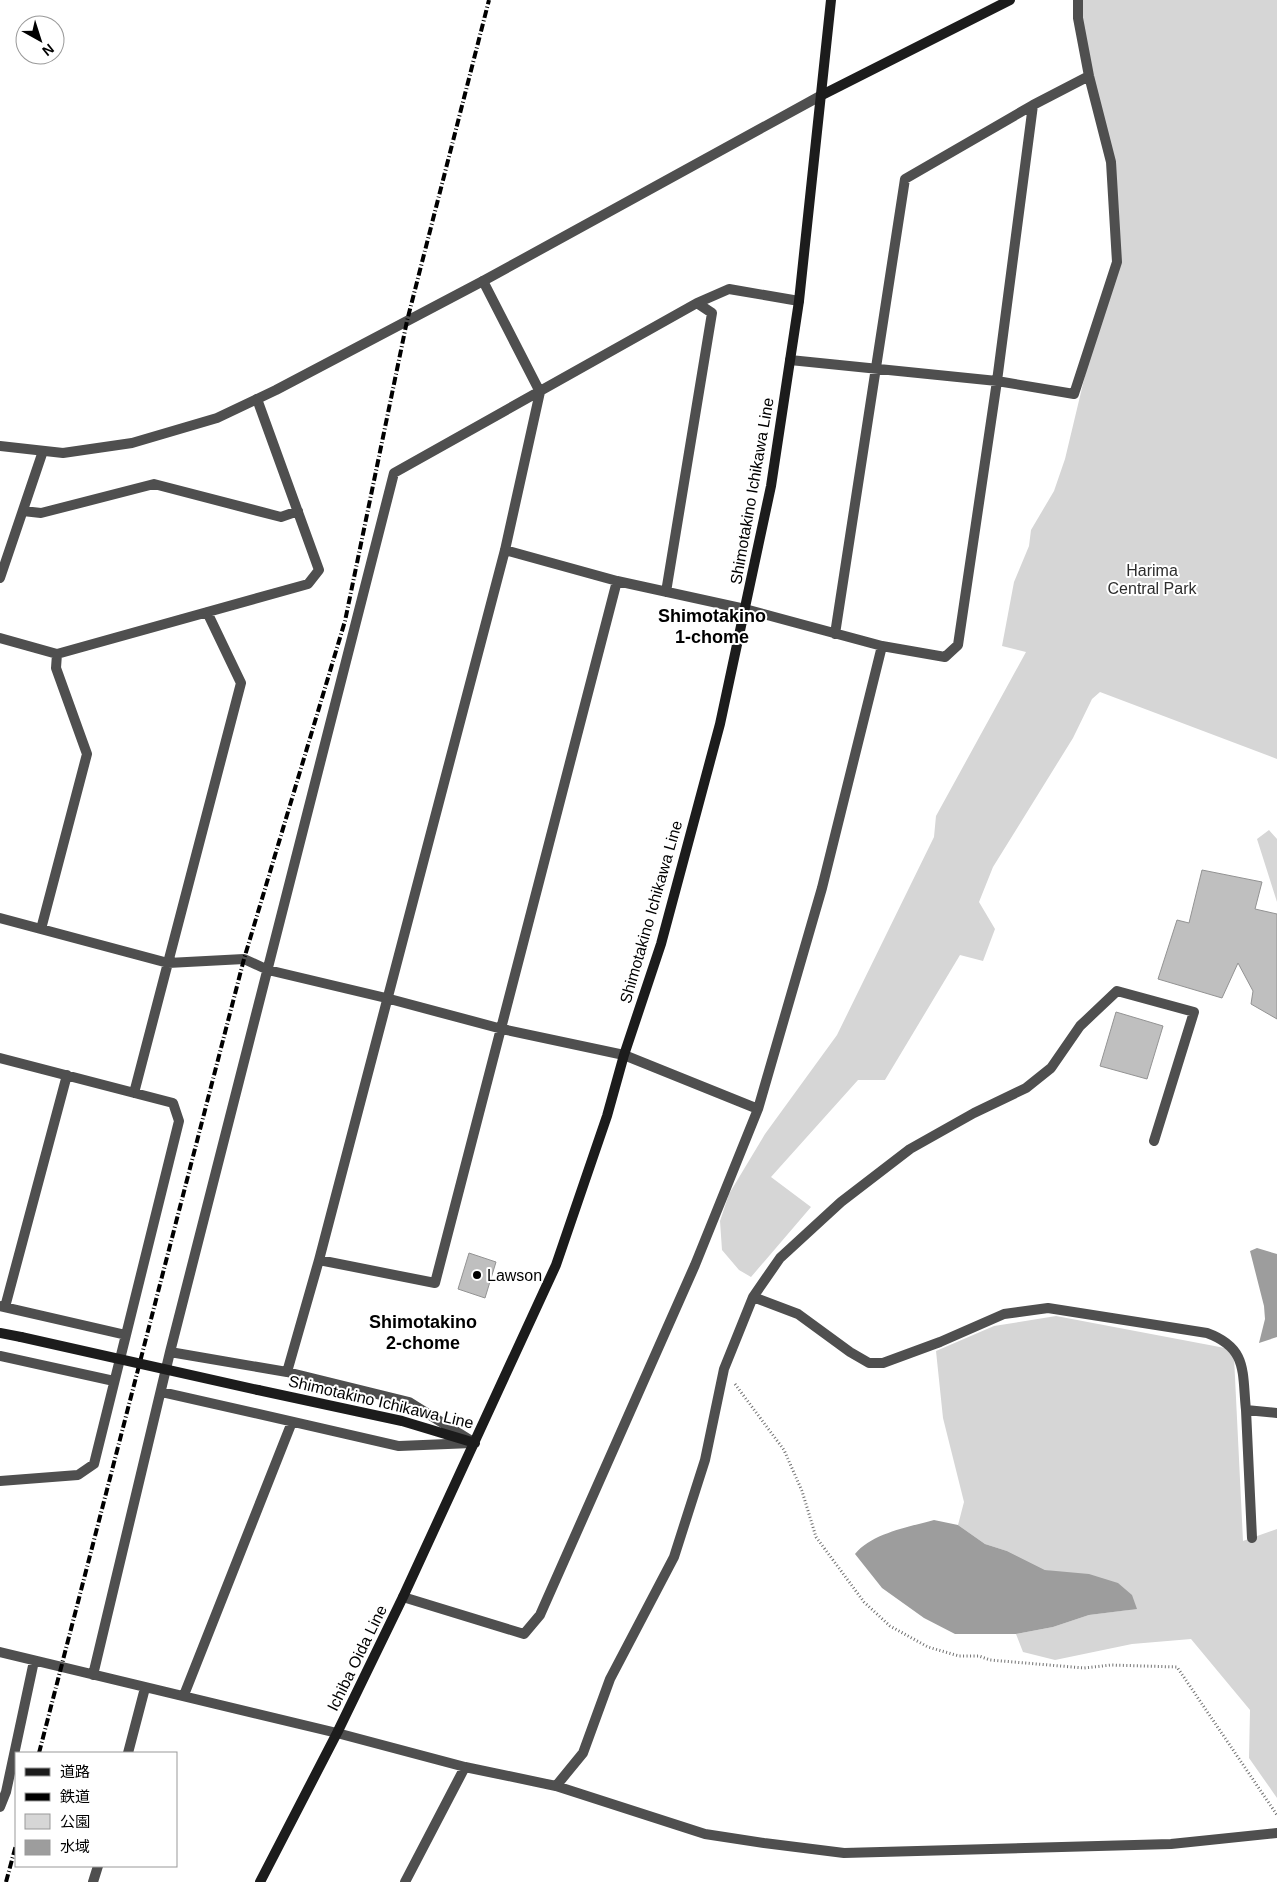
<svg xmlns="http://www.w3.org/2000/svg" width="1277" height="1882" font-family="Arial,'Noto Sans JP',sans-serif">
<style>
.green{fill:#d6d6d6}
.water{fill:#9d9d9d}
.building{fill:#bfbfbf;stroke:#939393}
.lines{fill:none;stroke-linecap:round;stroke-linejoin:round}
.path{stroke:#717171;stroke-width:3;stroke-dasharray:1 2.5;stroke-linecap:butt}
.minor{stroke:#4f4f4f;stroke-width:10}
.tertiary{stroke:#4f4f4f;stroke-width:10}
.secondary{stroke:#1c1c1c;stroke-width:10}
.rail{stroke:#000;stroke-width:4;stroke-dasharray:8 2.5 1 2.5;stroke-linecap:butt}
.secondary-bridge{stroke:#1c1c1c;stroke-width:10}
.poi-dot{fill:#000;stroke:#fff;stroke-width:2}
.labels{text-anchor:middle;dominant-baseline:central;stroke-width:4;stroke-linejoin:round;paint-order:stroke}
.street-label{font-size:16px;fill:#000;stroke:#fff}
.park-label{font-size:16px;fill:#2d2d2d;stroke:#fff}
.poi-label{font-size:16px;fill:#000;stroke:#fff;text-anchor:start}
.neighbourhood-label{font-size:18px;font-weight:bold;fill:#000;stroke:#fff}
</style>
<rect width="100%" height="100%" fill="#fff"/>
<path class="green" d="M1082 0H1277V759L1100 692 1092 699 1073 738 993 867 979 902 995 929 983 961 960 955 885 1080H858L771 1177 811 1207 751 1277 739 1270 722 1250 720 1221 729 1194 765 1134 837 1035 934 837 936 816 1026 652 1002 646 1014 582 1029 546 1031 530 1054 491 1065 459 1098 321 1117 262 1111 162 1078 18Z
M1269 830 1277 839V902L1257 839Z
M1056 1316 1225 1348 1234 1357 1243 1541 1277 1529V1798L1249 1758 1250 1710 1191 1639 1132 1644 1055 1660 1023 1652 1016 1634 1053 1627 1089 1615 1128 1610 1060 1573 1045 1570 1007 1551 985 1544 958 1525 964 1502 943 1418 936 1351 994 1326Z"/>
<path class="water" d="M1257 1248 1277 1254V1337L1259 1343 1265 1319 1264 1306 1250 1251Z
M934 1520 958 1525 985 1544 1007 1551 1045 1570 1089 1574 1118 1583 1132 1595 1137 1609 1089 1615 1053 1627 1016 1634H955L924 1618 882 1588 855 1554C872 1533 909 1527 934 1520Z"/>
<path class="building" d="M1202 870 1262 882 1255 909 1277 914V1019L1251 1004 1253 991 1238 963 1222 998 1158 979 1177 920 1189 923Z
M1116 1012 1163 1026 1147 1079 1100 1066Z
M469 1253 496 1262 485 1298 458 1289Z"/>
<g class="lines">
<path class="path" d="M735 1384 784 1450 802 1491 816 1537 864 1602 890 1626 928 1647 959 1656H979L990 1660 1084 1668 1111 1665 1177 1667 1277 1815"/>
<path class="minor" d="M1033 105 1089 76
M697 303 729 289 799 301
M790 360 997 381 1074 394 1117 262 1111 162 1089 76 1078 18V0
M23 511 41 513 154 484 281 517 298 511
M505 550 617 581 745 609 882 646 945 657 958 645 997 381 1033 105 905 179 835 634
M0 578 43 451
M0 638 57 654 308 584 319 570 257 399
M0 918 168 963 244 959 268 970 386 998 502 1029 624 1055 758 1109
M41 929 87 754 56 668 57 654
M0 1058 173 1103 179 1121 94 1464 78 1475 0 1481
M134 1093 241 683 207 612
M319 1260 435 1283 617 581
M753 1297 798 1314 850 1352 869 1363H883L940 1342 1004 1314 1048 1308 1207 1333C1248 1348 1242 1372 1246 1410L1277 1413
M0 1306 126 1335
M5 1307 67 1075
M170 1352 287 1372 409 1402 470 1440
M0 1356 114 1381
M287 1372 319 1260 505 550 540 392 483 281
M162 1392 399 1446 472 1443
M1246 1410 1252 1538
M403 1597 524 1634 540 1615 695 1265 758 1109 822 888 882 646
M0 1652 337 1733 465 1767 556 1786 705 1834 764 1843 844 1853 1171 1844 1277 1833
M93 1675 170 1352 394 473 697 303 712 313 666 592
M184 1695 292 1422
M128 1753 145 1688
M556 1786 583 1753 610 1679 674 1557 705 1460 724 1369 753 1297 780 1258 841 1202 910 1149 974 1113 1026 1088 1051 1068 1080 1026 1117 991 1194 1012 1154 1141
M0 1807 6 1792 34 1661
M93 1882 98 1866
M405 1882 465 1767"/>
<path class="tertiary" d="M0 446 63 453 132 443 217 418 276 390 483 281 822 95"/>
<path class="secondary" d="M822 95 1010 0
M0 1333 21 1337
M258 1390 402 1421 475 1443
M260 1882 337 1733 403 1597 556 1265 607 1116 624 1055 661 944 720 724 771 486 799 301 831 0"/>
<path class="rail" d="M39 1753 244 959 345 621 407 321 489 0
M6 1882 16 1845"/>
<path class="secondary-bridge" d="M21 1337 258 1390"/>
</g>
<circle class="poi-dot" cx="477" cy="1275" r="5"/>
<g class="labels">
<g class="street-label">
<text transform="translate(752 491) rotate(-80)">Shimotakino Ichikawa Line</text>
<text transform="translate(651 912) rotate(-74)">Shimotakino Ichikawa Line</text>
<text transform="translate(381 1402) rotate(13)">Shimotakino Ichikawa Line</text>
<text transform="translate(357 1658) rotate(-64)">Ichiba Oida Line</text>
</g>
<g class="park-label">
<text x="1152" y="570">Harima<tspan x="1152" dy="18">Central Park</tspan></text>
</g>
<g class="poi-label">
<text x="487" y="1275">Lawson</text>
</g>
<g class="neighbourhood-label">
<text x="712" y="616">Shimotakino<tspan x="712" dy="21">1-chome</tspan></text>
<text x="423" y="1322">Shimotakino<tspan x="423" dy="21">2-chome</tspan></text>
</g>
</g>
<rect x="15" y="1752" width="162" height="115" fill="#ffffff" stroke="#999999"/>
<rect x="25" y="1768" width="25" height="8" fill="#1c1c1c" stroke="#999999"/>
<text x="60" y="1777" font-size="15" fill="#000000">道路</text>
<rect x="25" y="1793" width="25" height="8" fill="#000000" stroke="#999999"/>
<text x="60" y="1802" font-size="15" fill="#000000">鉄道</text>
<rect x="25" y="1814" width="25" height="15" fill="#d6d6d6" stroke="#999999"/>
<text x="60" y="1827" font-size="15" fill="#000000">公園</text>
<rect x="25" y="1840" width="25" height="15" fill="#9d9d9d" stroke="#999999"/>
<text x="60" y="1852" font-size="15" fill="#000000">水域</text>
<g transform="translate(40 40) rotate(141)"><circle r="24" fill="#ffffff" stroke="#999999"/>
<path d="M0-4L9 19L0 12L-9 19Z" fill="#000000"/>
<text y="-8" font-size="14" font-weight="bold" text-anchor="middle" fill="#000000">N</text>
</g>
</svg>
